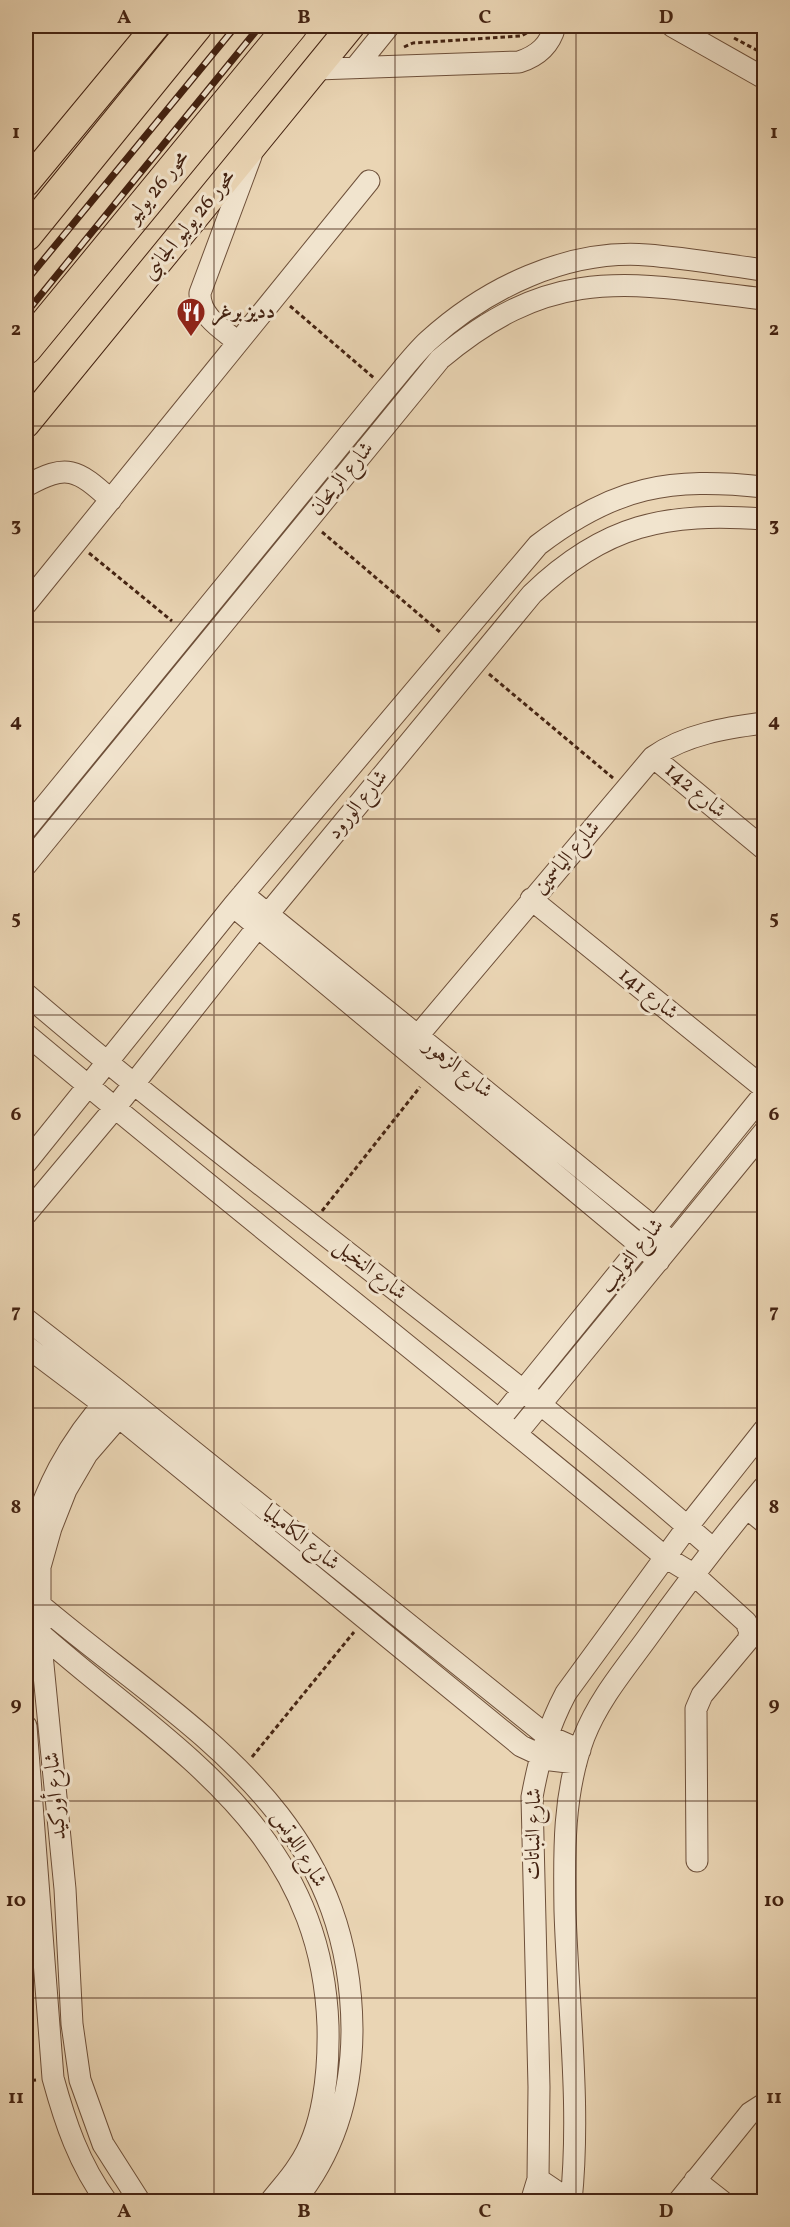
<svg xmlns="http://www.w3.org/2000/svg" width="790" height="2227" font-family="Vollkorn,Amiri,serif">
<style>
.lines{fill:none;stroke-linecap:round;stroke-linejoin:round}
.minor-casing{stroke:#6e503a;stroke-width:23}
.major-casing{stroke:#442312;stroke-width:29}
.highway-casing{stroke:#442312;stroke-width:34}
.path{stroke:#442312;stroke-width:3;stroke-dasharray:4.5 3;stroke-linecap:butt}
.minor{stroke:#f1e4ce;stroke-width:21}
.major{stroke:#ead5b4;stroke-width:27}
.highway{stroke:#ead5b4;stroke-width:32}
.rail-casing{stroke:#442312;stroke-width:7}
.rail{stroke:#f1e4ce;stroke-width:4.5;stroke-dasharray:14;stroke-linecap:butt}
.grid{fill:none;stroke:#442312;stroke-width:1.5;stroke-opacity:0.55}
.labels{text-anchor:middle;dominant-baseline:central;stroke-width:6;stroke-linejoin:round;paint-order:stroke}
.street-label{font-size:21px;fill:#442312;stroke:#f1e4ce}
.poi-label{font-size:21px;font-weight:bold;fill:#442312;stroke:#f1e4ce;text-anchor:start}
.neatline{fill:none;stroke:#442312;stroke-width:2}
.grid-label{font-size:20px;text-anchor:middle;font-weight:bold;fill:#442312}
</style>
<rect width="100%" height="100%" fill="#ead5b4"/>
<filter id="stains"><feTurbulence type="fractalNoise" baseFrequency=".00333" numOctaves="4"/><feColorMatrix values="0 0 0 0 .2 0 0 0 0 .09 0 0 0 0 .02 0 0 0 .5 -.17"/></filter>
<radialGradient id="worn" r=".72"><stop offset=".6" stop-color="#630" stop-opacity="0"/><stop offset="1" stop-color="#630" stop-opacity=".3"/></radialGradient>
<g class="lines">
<g class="minor-casing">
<path id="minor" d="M672 26 764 78
M355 68 389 26
M317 69 519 62C538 56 550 45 555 26
M238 342C222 329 199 316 200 293L251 156
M26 486C67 463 77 469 111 500
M26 604 369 181
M653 757 764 849
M26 829 386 389C400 373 413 355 428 341 486 288 567 249 647 255 686 258 726 265 764 270
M26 865 440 359C554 263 628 283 764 299
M243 894 673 1243
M531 899 764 1088
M233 906 659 1261
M26 994C249 1185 491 1354 712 1548
M26 1034C237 1211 454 1380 665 1557L693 1574 746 1622 750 1632 748 1640 702 1695 696 1709 697 1861
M410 1045 653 757C686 734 726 728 764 723
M26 1163 233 906 538 545C615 486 670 477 764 487
M26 1214 114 1109 268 914 532 594C605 524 666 512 764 519
M26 1319 116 1389 546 1735 580 1750
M26 1346 103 1404 521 1746 551 1760 576 1763
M132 1402 87 1454 66 1490 51 1528 40 1567V1634L65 1889 72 2024 80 2080 103 2144 140 2202
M500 1419 764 1094
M517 1433 764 1132
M747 1508 764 1522
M26 1553C44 1490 67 1443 112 1394
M26 1593C174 1722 350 1803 352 2029 352 2093 335 2152 294 2202
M26 1621C159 1743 321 1820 328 2026 329 2071 324 2129 298 2166 290 2179 279 2190 270 2202
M26 1726 53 2078C65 2122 79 2164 107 2202
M538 2179 572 2202
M695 2180 723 2202
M531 2202 538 2179 539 2087 532 1797C539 1759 548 1727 566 1693L688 1526 764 1430
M571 2202C581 2105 568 2008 565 1911 564 1852 563 1793 584 1737 598 1701 623 1671 645 1641 683 1588 722 1537 764 1487
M678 2202 750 2113 764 2104"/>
</g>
<g class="major-casing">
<path id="major" d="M26 183 156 26
M26 424 351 26"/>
</g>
<g class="highway-casing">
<path id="highway" d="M26 235 196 26
M26 348 291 26"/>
</g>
<path class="path" d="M734 38 764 54
M404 47 413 43 521 36 532 30
M290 306 374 378
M322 532 441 633
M89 553 172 621
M489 674 613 778
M322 1211 420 1087
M252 1757 354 1632
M26 2081 36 2080"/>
<use href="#minor" class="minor"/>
<use href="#major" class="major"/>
<use href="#highway" class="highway"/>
<g class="rail-casing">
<path id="rail" d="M26 281 236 26
M26 313 260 26"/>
</g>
<use href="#rail" class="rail"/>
</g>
<path class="grid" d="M214 26V2202M395 26V2202M576 26V2202M26 229H764M26 426H764M26 622H764M26 819H764M26 1015H764M26 1212H764M26 1408H764M26 1605H764M26 1801H764M26 1998H764"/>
<defs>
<g id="restaurant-pin" transform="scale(1.5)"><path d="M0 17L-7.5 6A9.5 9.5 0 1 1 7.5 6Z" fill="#8f2418" stroke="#f1e4ce"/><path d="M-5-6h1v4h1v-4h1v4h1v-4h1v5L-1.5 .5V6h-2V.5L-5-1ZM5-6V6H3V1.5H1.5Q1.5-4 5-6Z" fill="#fff"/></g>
</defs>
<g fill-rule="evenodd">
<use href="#restaurant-pin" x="191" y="312"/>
</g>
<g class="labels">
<g class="street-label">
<text transform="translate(158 187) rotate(-51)">محور 26 يوليو</text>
<text transform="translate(189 225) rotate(-51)">محور 26 يوليو الجانبى</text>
<text transform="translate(342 479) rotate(-51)">شارع الريحان</text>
<text transform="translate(695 791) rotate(40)">شارع 142</text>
<text transform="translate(358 805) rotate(-51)">شارع الورود</text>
<text transform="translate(567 858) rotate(-49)">شارع الياسمين</text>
<text transform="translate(648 994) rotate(39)">شارع 141</text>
<text transform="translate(458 1069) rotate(39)">شارع الزهور</text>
<text transform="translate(632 1256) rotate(-51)">شارع التوليب</text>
<text transform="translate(370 1270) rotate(38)">شارع النخيل</text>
<text transform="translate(301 1538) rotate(39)">شارع الكاميليا</text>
<text transform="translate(56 1796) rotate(-95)">شارع أوركيد</text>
<text transform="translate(534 1834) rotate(-89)">شارع النباتات</text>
<text transform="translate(299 1849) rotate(59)">شارع اللوتس</text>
</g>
<g class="poi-label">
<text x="212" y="312">دديز برغر</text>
</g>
</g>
<rect width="790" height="2227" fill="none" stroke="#ead5b4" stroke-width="66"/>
<rect x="33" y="33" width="724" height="2161" class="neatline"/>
<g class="grid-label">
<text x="124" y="23">A</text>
<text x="304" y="23">B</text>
<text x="485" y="23">C</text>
<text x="666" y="23">D</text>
<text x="16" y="138">1</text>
<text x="774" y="138">1</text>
<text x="16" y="335">2</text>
<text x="774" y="335">2</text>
<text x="16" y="531">3</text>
<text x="774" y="531">3</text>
<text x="16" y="727">4</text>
<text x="774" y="727">4</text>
<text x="16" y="924">5</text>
<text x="774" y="924">5</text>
<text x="16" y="1120">6</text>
<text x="774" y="1120">6</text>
<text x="16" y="1317">7</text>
<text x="774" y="1317">7</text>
<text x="16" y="1513">8</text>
<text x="774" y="1513">8</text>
<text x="16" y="1710">9</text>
<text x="774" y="1710">9</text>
<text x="16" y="1906">10</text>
<text x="774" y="1906">10</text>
<text x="16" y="2103">11</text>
<text x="774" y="2103">11</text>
<text x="124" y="2217">A</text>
<text x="304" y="2217">B</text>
<text x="485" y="2217">C</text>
<text x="666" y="2217">D</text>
</g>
<rect width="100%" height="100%" filter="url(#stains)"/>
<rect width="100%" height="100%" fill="url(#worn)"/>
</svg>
